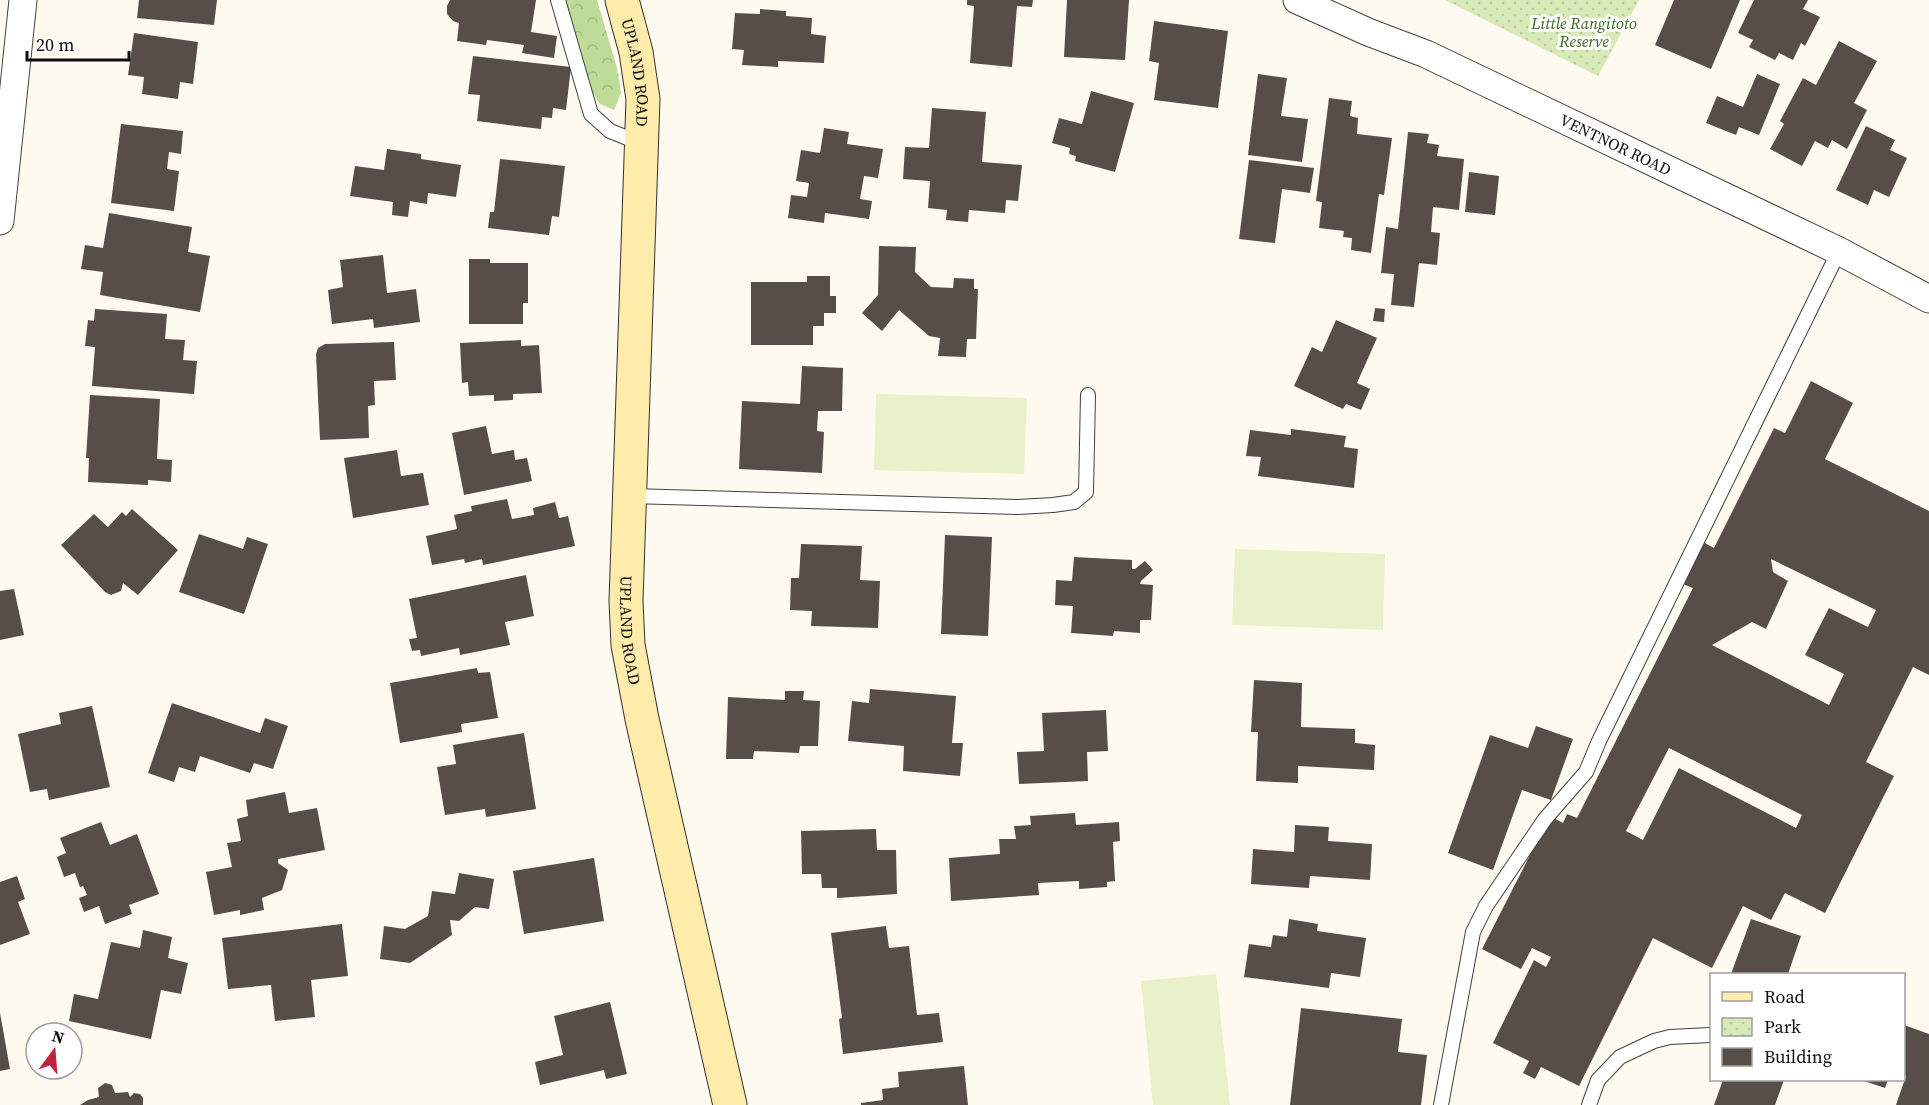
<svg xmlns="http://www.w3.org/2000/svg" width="1929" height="1105" font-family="'Source Serif 4',serif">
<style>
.forest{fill:url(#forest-crowns)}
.park{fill:url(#park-dots)}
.pitch{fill:#e8f1ca}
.building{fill:#574e4a;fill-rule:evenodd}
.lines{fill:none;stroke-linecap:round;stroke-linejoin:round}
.service-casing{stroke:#414141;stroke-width:16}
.minor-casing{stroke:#414141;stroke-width:29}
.secondary-casing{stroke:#303030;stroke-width:35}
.service{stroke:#fff;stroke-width:14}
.minor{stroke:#fff;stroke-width:27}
.secondary{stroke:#ffebaa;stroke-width:33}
.labels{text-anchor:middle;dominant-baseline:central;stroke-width:6;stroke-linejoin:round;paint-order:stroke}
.park-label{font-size:16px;font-style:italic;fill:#35671d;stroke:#fff}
.street-label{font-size:16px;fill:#0e0e0e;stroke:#fff}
</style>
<defs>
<pattern id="forest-crowns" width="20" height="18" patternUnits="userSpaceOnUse" patternTransform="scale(1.5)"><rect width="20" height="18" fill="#bedb97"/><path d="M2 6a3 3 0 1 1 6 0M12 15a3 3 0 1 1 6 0" fill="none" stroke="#a2bb81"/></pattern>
<pattern id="park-dots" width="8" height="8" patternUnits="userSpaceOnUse" patternTransform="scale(1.5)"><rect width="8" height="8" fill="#d8eab8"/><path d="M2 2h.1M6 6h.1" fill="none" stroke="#b8c89d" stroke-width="1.8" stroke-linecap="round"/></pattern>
</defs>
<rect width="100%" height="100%" fill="#fffaef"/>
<path class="forest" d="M565 0H597L617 68 621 93 614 110 600 104 588 86Z"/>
<path class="park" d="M1445 0H1639L1598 76Z"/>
<path class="pitch" d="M876 394 1027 398 1024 474 874 470Z
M1235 549 1385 554 1383 630 1232 625Z
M1216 974 1230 1105H1153L1141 981Z"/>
<path class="building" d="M139 0H217L214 25 137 18Z
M450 0H536L531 32 557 36 554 58 522 53 524 45 487 40 486 45 457 41 459 23 453 21 447 14V6Z
M967 0H1033L1032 7 1017 6 1012 67 970 63 974 6 967 5Z
M1067 0H1129L1125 60 1064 57Z
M1674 0H1740L1711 69 1655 45Z
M1754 0H1808L1803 9 1820 17 1805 46 1801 43 1793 60 1779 53 1775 60 1749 47 1753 40 1738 33Z
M760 9 786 11V16L812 18 811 34 826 36 824 63 778 61V67L742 65 744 50 732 49 735 13 760 14Z
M1154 21 1228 31 1218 108 1154 100 1159 63 1149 61Z
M134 33 198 42 193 84 180 82 178 99 142 94 144 77 128 75Z
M1839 41 1877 61 1854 103 1867 110 1847 149 1832 140 1828 148 1815 141 1802 166 1770 149 1784 124 1780 121 1803 78 1816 85Z
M473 56 571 67 566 110 553 108 552 118 542 117 541 129 477 121 480 95 468 94Z
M1258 74 1287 78 1281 116 1308 119 1302 162 1248 155Z
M1757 74 1780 84 1759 135 1739 127 1736 135 1706 123 1717 96 1743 107Z
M1091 91 1134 103 1115 172 1075 161 1076 156 1069 154 1070 148 1052 143 1059 118 1082 124Z
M1329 98 1352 101 1350 116 1358 118 1357 134 1392 138 1384 195 1379 194 1371 253 1351 250 1352 238 1343 237 1344 231 1319 228 1322 202 1316 201Z
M932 108 986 112 982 162 1022 165 1018 201 1006 200 1005 213 969 210 968 222 946 220 947 210 928 208 930 181 903 179 905 147 929 148Z
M121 124 183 131 181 154 169 152 167 169 179 171 174 211 111 203Z
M1866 126 1895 140 1890 150 1907 158 1889 197 1874 190 1868 205 1836 190Z
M824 128 849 132 847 144 883 149 878 178 864 176 860 199 872 201 869 219 825 213 824 223 788 218 791 195 807 197 809 183 796 181 801 150 820 153Z
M1408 132 1429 134 1427 143 1439 145 1437 156 1464 159 1459 210 1433 207 1431 232 1440 233 1437 265 1419 263 1414 307 1391 305 1394 274 1381 273 1386 227 1398 229Z
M387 149 421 154V159L461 165 456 197 428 193 427 204 410 201 408 217 392 215 393 202 350 196 355 166 384 170Z
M500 159 565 166 559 217 552 216 549 235 488 228 490 212H494Z
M1249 160 1314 168 1310 193 1282 189 1275 243 1239 239Z
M1469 172 1499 176 1495 215 1465 212Z
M109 213 192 227 188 252 210 256 200 312 100 295 103 272 81 269 85 245 103 248Z
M879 246 916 247 915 272 931 287 953 288 954 278 974 279V289H978L976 339H967L966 357 938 356 940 338 929 336 899 310 882 331 862 313 878 295Z
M383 255 387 293 416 289 420 322 374 328 373 319 332 324 328 290 343 287 340 260Z
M469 259H490V263H528V303H523V324H469Z
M807 276H830V296H836V313H824V326H813V345H751V282H807Z
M1375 308 1385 309 1384 322 1373 321Z
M95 309 167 314 165 339 185 340 183 360 197 361 194 394 92 386 95 347 85 346 88 320 94 321Z
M1336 320 1377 338 1357 383 1370 389 1361 410 1346 404 1343 409 1294 386 1312 347 1322 352Z
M521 340V346L539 345 542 393 513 394V400L494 401V395L469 396 468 382 462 383 460 343Z
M394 342 396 380 374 381 375 405 368 406 369 438 320 440 316 354 318 348 325 344Z
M802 366 843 368 842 411H818L817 431 824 432 822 473 739 469 742 401 800 404Z
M1811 381 1853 403 1825 459 1929 511V675L1913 667 1866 762 1894 776 1825 913 1785 893 1771 920 1743 906 1712 968 1653 938 1579 1086 1541 1067 1535 1079 1523 1073 1529 1061 1493 1043 1534 960 1546 967 1551 957 1532 948 1521 969 1482 949 1550 816 1563 823 1567 814 1577 818 1693 588 1680 583 1701 541 1714 548 1774 428 1785 433ZM1771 559 1876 610 1868 627 1829 608 1805 655 1844 674 1829 705 1712 645 1752 622 1766 629 1788 581 1773 572ZM1669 748 1802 815 1796 828 1679 768 1643 840 1626 831Z
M90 395 160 399 157 459 172 460 171 482 148 480V485L88 482 89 458H86Z
M486 426 492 454 514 450 515 460 527 458 532 481 464 495 452 433Z
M1291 429 1346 436 1344 447 1358 449 1354 488 1258 476 1261 457 1246 456 1250 430 1291 435Z
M397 450 401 476 423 473 429 505 353 518 344 458Z
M507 499 512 519 534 515 533 508 555 502 559 518 568 516 575 546 483 565 482 559 465 563 464 559 432 565 426 536 457 529 454 515 472 511 471 506Z
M132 509 178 550 138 595 123 583 121 591 111 595 105 592 61 545 94 514 108 527 122 512 126 516Z
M199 534 243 549 247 537 268 544 244 614 179 592Z
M945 535 992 537 988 636 941 634Z
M801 544 862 546 860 580 880 581 878 628 811 626 812 611 790 610 791 578H799Z
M1074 557 1132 560V569H1135L1145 561 1153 570 1141 581 1140 584 1153 585 1151 620H1140V633L1114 631 1113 636 1071 633 1073 606 1055 605 1056 580 1072 581Z
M526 575 534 616 505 622 510 645 460 655 459 648 421 656 420 650 412 651 409 639 417 638 409 599Z
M14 589 24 635 0 640V591Z
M477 668 478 673 490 672 498 718 461 724 462 732 400 743 390 683Z
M1254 680 1302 683 1301 727 1355 729V743L1375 745 1374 770 1298 766V783L1256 781 1258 732H1251Z
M870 689 956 696 952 743H963L960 776 903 771 904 746 848 741 852 701 869 703Z
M785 691H804L803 700 820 701 818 746H800L799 753 754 751 753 759H726L728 697 785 700Z
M172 703 260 733 265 718 288 726 273 769 254 763 250 773 200 756 195 772 179 767 174 782 148 773Z
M92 706 110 787 49 800 47 789 30 792 18 734 61 724 59 713Z
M1106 710 1108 751 1087 752 1088 781 1019 784 1017 752 1044 751 1042 713Z
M1536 726 1573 739 1551 800 1522 790 1493 870 1448 853 1490 735 1528 748Z
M524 733 536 809 486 817 485 809 445 815 437 767 456 764 453 745Z
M285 792 289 813 317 808 325 850 278 859V863L288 870 282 890 262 898 264 910 240 915V910L214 915 206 872 232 867 227 843 241 841 237 819 248 816 246 800Z
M1075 813 1076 825 1119 822 1120 841 1113 842 1115 881 1107 882V887L1079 889V881L1038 883 1039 895 951 901 949 858 1000 854 999 839H1016L1014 826 1031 825 1030 816Z
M101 822 110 845 137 834 159 894 129 905 132 914 105 924 99 906 84 912 79 898 87 895 83 886 80 887 75 873 64 877 57 857 66 853 60 838Z
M1295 825 1329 827 1328 841 1372 844 1370 880 1310 876 1309 888 1251 884 1253 849 1294 852Z
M876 829 877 850H896L897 894 837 898V888H822L821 874H802L801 831Z
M594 858 604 921 524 934 513 871Z
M459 873 494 879 489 909 475 907 459 921 450 920 452 935 410 963 380 959 384 926 405 929 428 916 432 891 455 894Z
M17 876 25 899 18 902 30 934 0 945V882Z
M1289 919 1318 924 1317 931 1366 938 1360 977 1331 973 1329 988 1244 977 1249 944 1271 947 1273 935 1287 937Z
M1751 919 1801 936 1788 974H1731Z
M342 924 348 976 311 980 315 1017 275 1021 271 985 228 989 222 938Z
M886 926 889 948 909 946 917 1015 939 1013 943 1042 843 1054 839 1019 842 1018 831 933Z
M143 930 172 937 168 958 188 963 181 994 161 990 151 1039 69 1021 74 994 98 999 111 942 140 948Z
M610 1002 627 1074 606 1079 604 1070 540 1085 535 1062 563 1055 554 1016Z
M1301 1008 1402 1019 1398 1052 1427 1055 1421 1105H1290Z
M0 1013 10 1069 0 1071Z
M1904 1025 1929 1034V1105H1896L1906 1076 1904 1075Z
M964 1066 968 1105H861V1103L883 1100 882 1089 899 1087 898 1072Z
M1723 1080H1784L1775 1105H1714Z
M1861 1080H1888L1885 1088Z
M105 1083 112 1085 115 1093 128 1092 130 1097 134 1093 140 1094 143 1098V1105H80L88 1100 99 1097 98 1088Z"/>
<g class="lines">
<g class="service-casing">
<path id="service" d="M558 0 591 114 610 131 640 143
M630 496 1018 507 1053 505 1074 502 1086 492 1088 395
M1441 1105 1473 932 1486 906 1545 819 1586 772 1599 741 1839 251
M1589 1105 1598 1080 1620 1057 1654 1041 1670 1037 1710 1035"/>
</g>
<g class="minor-casing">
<g id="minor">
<path id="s1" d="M1297 0 1368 32 1426 54 1839 251 1929 299"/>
<path d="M0 221 23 0"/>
</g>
</g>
<g class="secondary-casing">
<g id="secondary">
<path id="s2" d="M622 0 636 52 643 99 626 601 628 645 642 719 730 1105"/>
</g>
</g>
<use href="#service" class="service"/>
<use href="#minor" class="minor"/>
<use href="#secondary" class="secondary"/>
</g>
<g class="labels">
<g class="park-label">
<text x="1584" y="23">Little Rangitoto<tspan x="1584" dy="18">Reserve</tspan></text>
</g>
<g class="street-label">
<text stroke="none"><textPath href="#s2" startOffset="74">UPLAND ROAD</textPath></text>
<text stroke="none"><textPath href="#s1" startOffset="350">VENTNOR ROAD</textPath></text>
<text stroke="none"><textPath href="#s2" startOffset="633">UPLAND ROAD</textPath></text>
</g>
</g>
<rect x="1710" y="973" width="195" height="108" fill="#ffffff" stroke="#9f9f9f" stroke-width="1.5"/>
<rect x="1722" y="992" width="30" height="9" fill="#ffebaa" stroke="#9f9f9f" stroke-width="1.5"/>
<text x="1764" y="1003" font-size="18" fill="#0e0e0e">Road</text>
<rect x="1722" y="1018" width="30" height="18" fill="url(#park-dots)" stroke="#9f9f9f" stroke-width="1.5"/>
<text x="1764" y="1033" font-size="18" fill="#0e0e0e">Park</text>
<rect x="1722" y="1048" width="30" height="18" fill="#574e4a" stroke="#9f9f9f" stroke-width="1.5"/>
<text x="1764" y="1063" font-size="18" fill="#0e0e0e">Building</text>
<g transform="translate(54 1051) rotate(16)"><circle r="28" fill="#ffffff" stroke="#9f9f9f" stroke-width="1.5"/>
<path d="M0-4.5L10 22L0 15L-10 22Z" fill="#c0243e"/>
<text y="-9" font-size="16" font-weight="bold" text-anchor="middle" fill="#0e0e0e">N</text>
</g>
<path d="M27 51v9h102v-9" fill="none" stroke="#0e0e0e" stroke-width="3"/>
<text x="36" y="51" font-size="18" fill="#0e0e0e" stroke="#ffffff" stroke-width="4.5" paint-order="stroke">20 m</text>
</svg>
